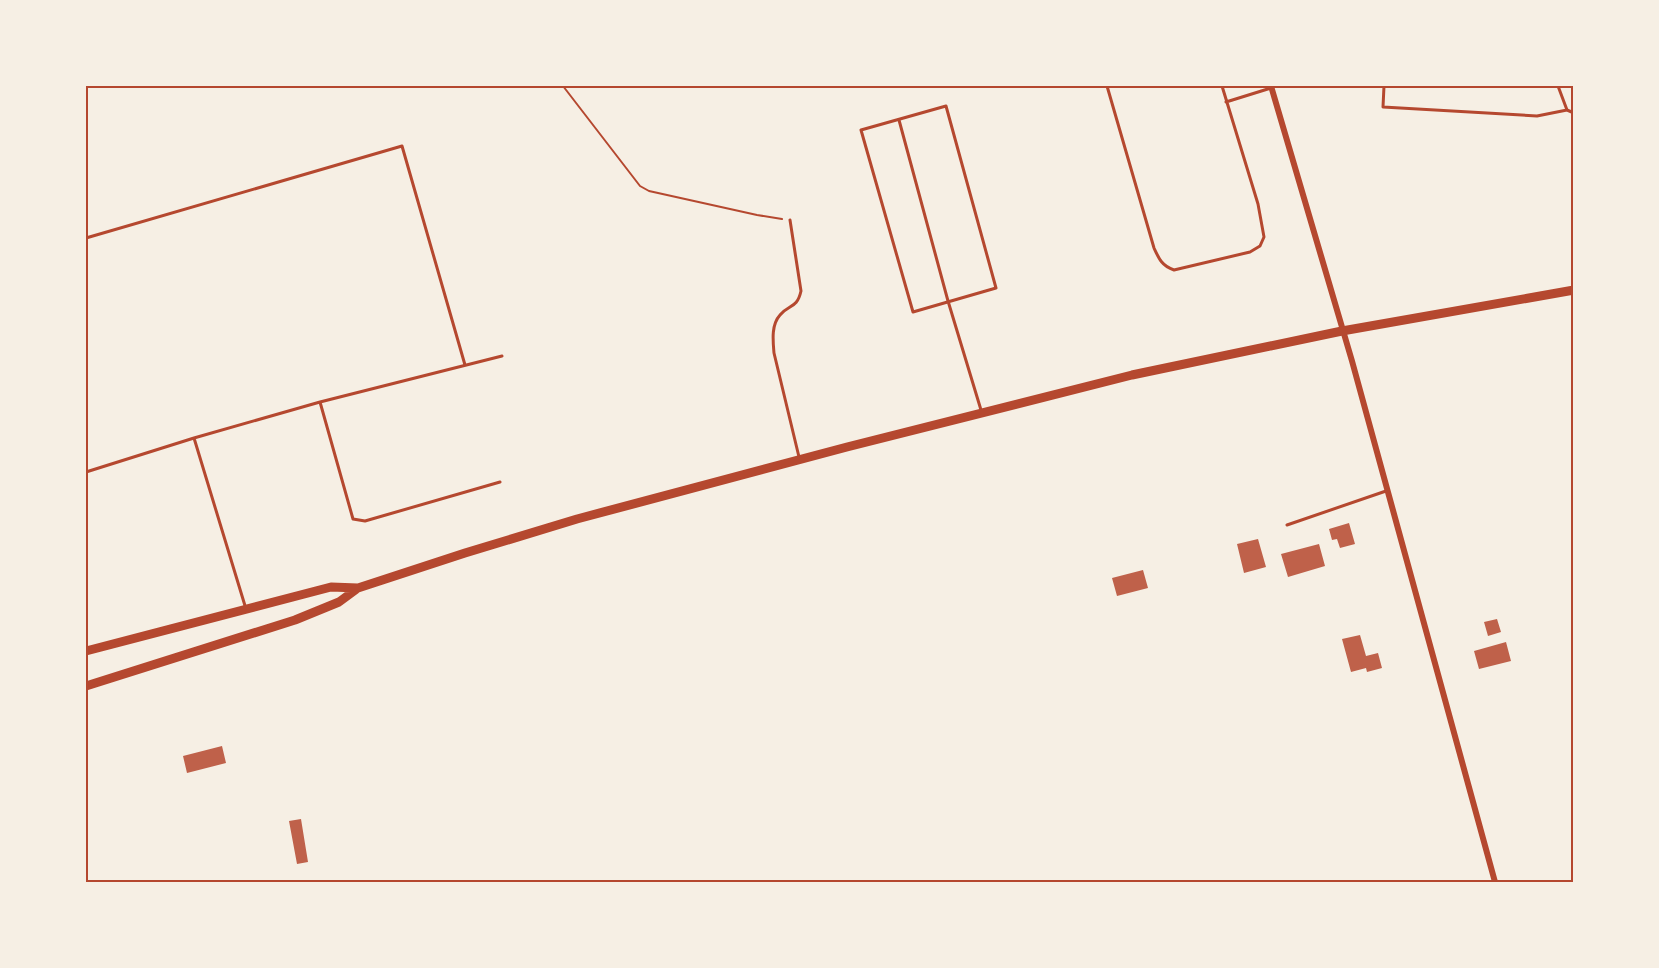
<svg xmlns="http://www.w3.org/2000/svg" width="1659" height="968" font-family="'Archivo Narrow',sans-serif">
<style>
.building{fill:#bf614a}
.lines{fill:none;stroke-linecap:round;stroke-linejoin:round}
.path{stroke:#b5482f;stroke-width:2}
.service{stroke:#b5482f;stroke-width:3}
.minor{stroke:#b5482f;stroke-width:6}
.secondary{stroke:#b5482f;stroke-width:9}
.neatline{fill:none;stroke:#b5482f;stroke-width:2}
</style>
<rect width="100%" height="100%" fill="#f6efe4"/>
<path class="building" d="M1349 523 1355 544 1340 548 1337 539 1332 540 1329 529Z
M1258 539 1266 567 1244 573 1237 544Z
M1319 544 1325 566 1288 577 1281 554Z
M1143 570 1148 588 1117 596 1112 578Z
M1497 619 1501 632 1488 636 1484 622Z
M1360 635 1366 656 1378 653 1382 668 1367 672 1366 668 1351 672 1342 639Z
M1506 642 1511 661 1479 669 1474 651Z
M222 746 226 763 187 773 183 756Z
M301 819 308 862 297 864 289 821Z"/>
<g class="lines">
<path class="path" d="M563 86 640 186 649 191 757 215 782 219"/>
<path class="service" d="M1107 86 1154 248C1159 259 1162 266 1174 270L1250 252 1260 246 1264 237 1258 204 1222 86
M1384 86 1383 107 1537 116 1567 110
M1558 86 1567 110 1574 113
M1226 102 1271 88
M946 106 996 288 913 312 861 130Z
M899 120 948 301 981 410
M790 220 801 291C797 309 789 304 780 315 771 325 773 341 774 353L799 457
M86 238 402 146 465 365
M320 402 502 356
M86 472 194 438
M1287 525 1386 491
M246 609 194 438 320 402 353 519 365 521 500 482"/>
<path class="minor" d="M1271 86 1352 361 1495 882"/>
<path class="secondary" d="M86 651 331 587 358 588
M86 686 295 620 339 602 358 588 465 553 577 519 847 447 1132 375 1342 331 1574 290"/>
</g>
<rect width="1659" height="968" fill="none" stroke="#f6efe4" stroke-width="174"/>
<rect x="87" y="87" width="1485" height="794" class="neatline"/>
</svg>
